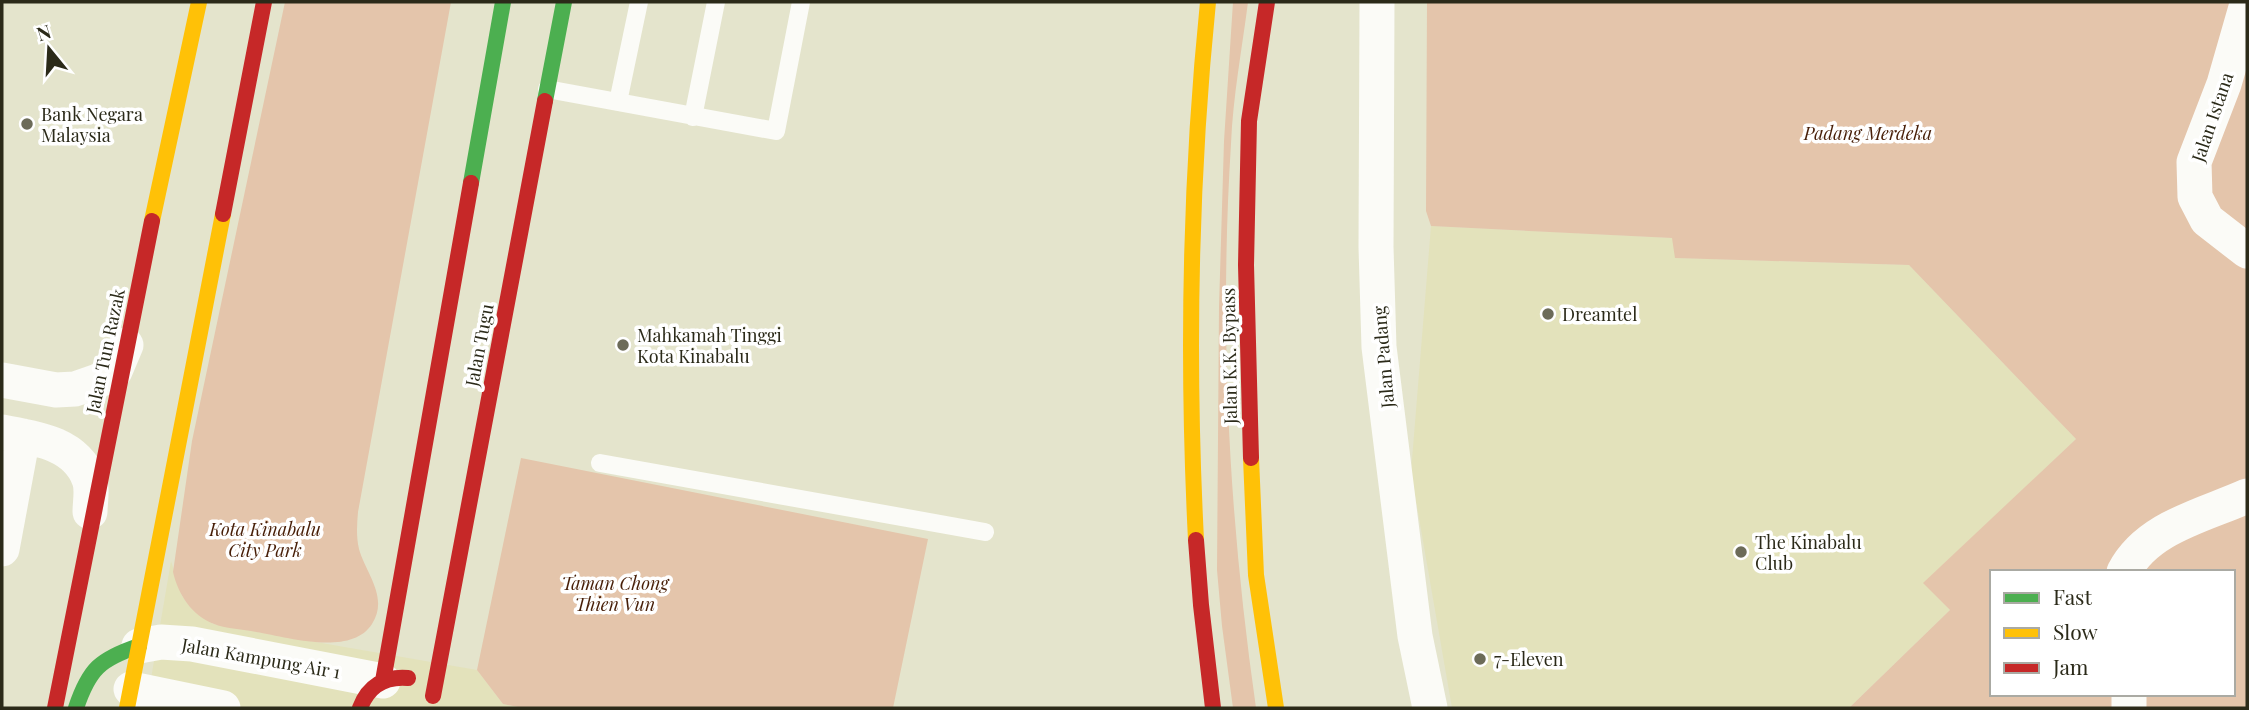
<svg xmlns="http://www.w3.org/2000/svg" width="2249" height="710" font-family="'Playfair Display',serif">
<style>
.built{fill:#e3e2bb}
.green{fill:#e4c5ab;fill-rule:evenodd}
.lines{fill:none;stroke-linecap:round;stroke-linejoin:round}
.lane{stroke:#fbfbf7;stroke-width:18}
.street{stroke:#fbfbf7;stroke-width:35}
.fast{stroke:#4caf50;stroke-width:16}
.slow{stroke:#ffc107;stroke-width:16}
.jam{stroke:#c62828;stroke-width:16}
.poi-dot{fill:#6c6b58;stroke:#fff;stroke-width:2.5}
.labels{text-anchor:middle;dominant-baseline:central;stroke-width:7;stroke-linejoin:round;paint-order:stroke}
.poi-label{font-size:18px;fill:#2b2a19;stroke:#fff;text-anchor:start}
.street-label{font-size:18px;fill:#2b2a19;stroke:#fff}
.park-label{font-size:18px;font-style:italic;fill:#471e07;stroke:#fff}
</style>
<rect width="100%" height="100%" fill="#e4e4cc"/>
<path class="built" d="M1431 226 1673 238 1676 258 1909 265 2076 439 1924 583 1950 610 1849 708H1452L1411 472Z
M171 561 182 596 190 607 213 624 477 670 503 704 523 708H146Z"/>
<path class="green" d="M285 2H451L358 512C357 524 356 536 359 549 366 574 389 597 372 624 351 657 287 637 256 632 243 629 227 629 214 624 192 616 178 594 173 572L192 441Z
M1233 2H1248C1242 49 1233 96 1231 144 1219 334 1229 519 1256 708H1233L1222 626 1217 570 1219 307 1224 141Z
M1427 2H2247V708H1849L1950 610 1923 583 2076 439 1909 265 1675 258 1672 238 1431 226 1426 211ZM1992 572H2233V694H1992Z
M521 458 928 539 893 708H523L503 704 477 670Z"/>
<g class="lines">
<path class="lane" d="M547 89 776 131 801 2
M618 102 639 2
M693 117 716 2
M600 463 985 532"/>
<path class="street" d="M1377 2 1376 247 1379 347 1415 636 1430 708
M2247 4 2224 84 2194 162 2195 197 2207 220 2247 251
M2 380 56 390 75 389 98 381 115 371 126 345
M2 432C35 438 76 443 89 479 93 489 90 502 90 512
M2 549 23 436
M2124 572C2147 527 2205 515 2247 496
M139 646 161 642 192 644 383 681
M131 689 223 708
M2129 708V694"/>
<path class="fast" d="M545 101 564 2
M471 183 503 2
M76 708C89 669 100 659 139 646"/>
<path class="slow" d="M152 221 199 2
M1251 458 1256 575 1276 708
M1196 540C1187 362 1190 179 1208 2
M127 708 223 214"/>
<path class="jam" d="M223 214 264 2
M1251 458 1246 265 1249 121 1267 2
M1196 540 1201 605 1213 708
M383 681 471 183
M433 696 545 101
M55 708 152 221
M360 708C368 686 385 676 408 678"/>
</g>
<g class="poi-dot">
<circle cx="27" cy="124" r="7"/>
<circle cx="1548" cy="314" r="7"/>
<circle cx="623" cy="345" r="7"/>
<circle cx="1741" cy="552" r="7"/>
<circle cx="1480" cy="659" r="7"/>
</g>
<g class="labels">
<g class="poi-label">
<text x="41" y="114">Bank Negara<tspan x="41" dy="21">Malaysia</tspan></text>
<text x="1562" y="314">Dreamtel</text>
<text x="637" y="335">Mahkamah Tinggi<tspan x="637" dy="21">Kota Kinabalu</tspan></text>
<text x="1755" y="542">The Kinabalu<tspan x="1755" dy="21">Club</tspan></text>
<text x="1494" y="659">7-Eleven</text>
</g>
<g class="street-label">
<text transform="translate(2212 117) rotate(-71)">Jalan Istana</text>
<text transform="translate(479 345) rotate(-79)">Jalan Tugu</text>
<text transform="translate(105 351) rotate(-78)">Jalan Tun Razak</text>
<text transform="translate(1229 356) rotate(-91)">Jalan K.K. Bypass</text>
<text transform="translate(1383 357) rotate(-95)">Jalan Padang</text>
<text transform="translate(261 658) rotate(10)">Jalan Kampung Air 1</text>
</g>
<g class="park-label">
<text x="1868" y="133">Padang Merdeka</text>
<text x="265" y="529">Kota Kinabalu<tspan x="265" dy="21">City Park</tspan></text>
<text x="615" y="583">Taman Chong<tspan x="615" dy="21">Thien Vun</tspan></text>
</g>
</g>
<rect width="2249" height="710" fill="none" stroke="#2b2a19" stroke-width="7"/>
<rect x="1990" y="570" width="245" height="126" fill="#ffffff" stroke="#aaaaa3" stroke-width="2"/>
<rect x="2004" y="593" width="35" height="10" fill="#4caf50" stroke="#aaaaa3" stroke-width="2"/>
<text x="2053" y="605" font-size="21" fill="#2b2a19">Fast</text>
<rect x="2004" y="628" width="35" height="10" fill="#ffc107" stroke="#aaaaa3" stroke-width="2"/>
<text x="2053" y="640" font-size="21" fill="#2b2a19">Slow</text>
<rect x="2004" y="663" width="35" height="10" fill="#c62828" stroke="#aaaaa3" stroke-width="2"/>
<text x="2053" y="675" font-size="21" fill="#2b2a19">Jam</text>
<g transform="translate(49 49) rotate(342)" stroke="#ffffff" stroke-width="5" paint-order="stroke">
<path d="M0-5L12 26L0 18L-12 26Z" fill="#2b2a19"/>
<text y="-10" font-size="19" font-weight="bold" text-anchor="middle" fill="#2b2a19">N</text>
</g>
</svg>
